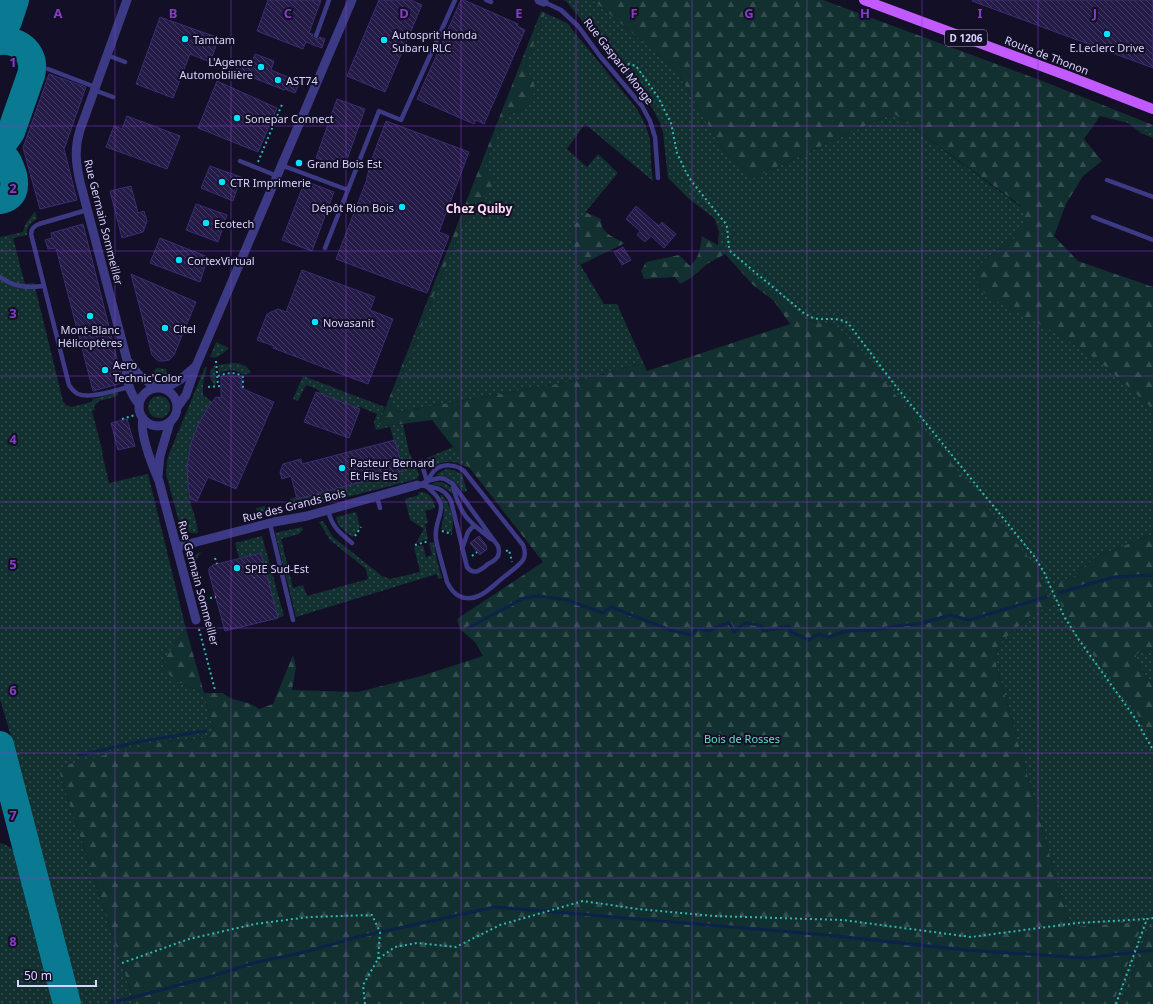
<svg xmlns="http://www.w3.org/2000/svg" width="1153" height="1004" font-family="'Noto Sans',sans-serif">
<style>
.grass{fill:url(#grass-dots)}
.forest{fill:url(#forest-firs)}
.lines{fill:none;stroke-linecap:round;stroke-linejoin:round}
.stream{stroke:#0c2248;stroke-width:3}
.taxiway{stroke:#0a7a92;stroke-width:28}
.building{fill:url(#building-back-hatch);stroke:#3b2d73}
.path{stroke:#2fb8b0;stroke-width:2;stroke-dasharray:2 3;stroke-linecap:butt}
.service{stroke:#3d3a85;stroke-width:4.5}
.minor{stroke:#3d3a85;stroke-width:9}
.primary{stroke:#c25bff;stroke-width:10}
.grid{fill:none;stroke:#843dc5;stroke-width:1;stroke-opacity:0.55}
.poi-dot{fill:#00e5ff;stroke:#130f26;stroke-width:1.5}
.labels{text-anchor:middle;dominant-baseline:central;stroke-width:4;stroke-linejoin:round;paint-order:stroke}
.shield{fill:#130f26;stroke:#9e99be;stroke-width:1}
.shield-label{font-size:10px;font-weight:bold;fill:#d9d4ff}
.poi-label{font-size:11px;fill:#d9d4ff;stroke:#130f26;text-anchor:start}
.street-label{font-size:11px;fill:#d9d4ff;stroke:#130f26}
.park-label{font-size:11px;fill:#5fe0c0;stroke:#130f26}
.neighbourhood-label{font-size:12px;font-weight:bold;fill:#ffd6f0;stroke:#130f26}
.grid-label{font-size:13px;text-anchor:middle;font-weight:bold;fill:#843dc5;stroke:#130f26;stroke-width:4;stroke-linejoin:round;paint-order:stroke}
</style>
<defs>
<pattern id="grass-dots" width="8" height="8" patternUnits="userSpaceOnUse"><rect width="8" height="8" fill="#12302f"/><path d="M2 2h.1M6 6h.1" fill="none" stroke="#344d4e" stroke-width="1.8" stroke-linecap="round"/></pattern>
<pattern id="forest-firs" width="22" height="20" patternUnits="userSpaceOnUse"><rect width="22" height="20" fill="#12302f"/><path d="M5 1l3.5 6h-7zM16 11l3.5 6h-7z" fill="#344d4e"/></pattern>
<pattern id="building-back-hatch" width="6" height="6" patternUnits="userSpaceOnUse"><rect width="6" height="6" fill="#241b47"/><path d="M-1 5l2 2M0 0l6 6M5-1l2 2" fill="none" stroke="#433b63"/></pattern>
</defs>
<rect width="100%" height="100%" fill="#130f26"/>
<path class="grass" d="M563 0H593L676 70 721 147 753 178 893 113 1020 206 1026 219 1015 238 983 261 1046 327 1079 347 1107 368 1153 409V534L1096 557 1084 567 1077 575 1067 580 1096 659 1128 699 1153 741V922H1151L1121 1004H1113L1143 922 1070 927 995 660 997 651 1002 641 1030 616 1051 604 1036 567 832 325 803 319 718 246 719 231 714 218 689 199 668 178 663 133 660 123 653 109 566 1Z
M545 13 567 23 637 109 645 124 650 139 651 164 653 181 585 124 567 149 587 167 598 154 618 173 572 228 578 261 604 304H617L647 371 637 364 591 378 397 412 393 405V397L463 223 484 201 485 163 507 115 522 110 534 82 525 67Z
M1153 125V138L1141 133Z
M35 211 37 219C31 222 26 227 27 235L13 238 25 284 34 283 63 401 66 405 71 407 92 402 93 399 118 392V395L115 397 99 401 94 406 95 410 92 411 103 453H102L109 483 148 474 186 629 166 657 176 681 204 693 214 731 206 738 153 743 60 774 131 992 132 1004H79L8 726 0 699V237L23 232 25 225Z
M216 342 229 348C223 353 219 359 210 357Z
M233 363C241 363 248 366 251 373L243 375C235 368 228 369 219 374L218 365Z
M215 365 216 385H214L211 380 210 371Z
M205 367H207L203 384V395L212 402C191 428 184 464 189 496 192 509 197 520 198 533 190 534 183 530 179 522L166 474 167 461 169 454Z
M156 368 166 369 167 376H160L153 374Z
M303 376 385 407 379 424 387 426 403 424 409 452 416 466 419 475 417 479 293 511 290 499 296 497 297 499 403 471 395 441H394L390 427 376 430 374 422 377 414 360 407 358 408 319 393V390L306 385 298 401 293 399Z
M148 407a11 11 0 1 1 22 0a11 11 0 1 1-22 0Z
M453 447 470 468C455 462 448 458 433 467L428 466 426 463 427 458Z
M448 469 456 471 463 475C463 481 466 485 467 491L463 492C454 481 450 475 435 475L444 470Z
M437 482C444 482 450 485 453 492L451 493C446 487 439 485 431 484Z
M418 492C429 491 434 499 435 508L425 511 428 523 425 524 428 539 416 543 424 529 410 520 405 499 419 495Z
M440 495H442C448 501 453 514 453 523 453 526 452 530 452 533L441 529C444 515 446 509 440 495Z
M265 506V515L258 517 256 508Z
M356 512 360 527 354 536 352 537 339 526 336 517Z
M323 521 333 537 382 576 390 579 420 572 414 547 423 545 426 557 432 555 429 543 434 542 437 561 442 578 438 579 437 574 296 617 275 533 302 527 303 530 299 534 281 539 293 588 303 585 307 596 368 579 366 569 330 540 319 522Z
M262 536 284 616 278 618 261 553 239 558 235 543Z
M201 552 196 560 194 568 198 570V572L192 573C190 564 191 555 201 552Z
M203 596 206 609 204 612H202L199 597Z
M1153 649V688L1136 659V655L1138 653Z
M0 843C5 844 9 846 13 850 22 864 27 890 31 906 39 938 47 971 55 1004H0Z"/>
<path class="forest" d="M593 0H823L1040 80 1153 125 1141 133 1128 123 1100 116 1084 139 1102 161 1083 176 1066 204 1054 236 1078 261 1153 287V409L1107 368 1079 347 1046 327 1005 307 979 289 976 272 983 261 1015 238 1025 219 1020 205 893 113 753 178 721 147 676 70Z
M541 11 545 13 525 67 534 82V93L522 110 507 115 485 163 494 181 484 201 463 223 393 397V405L397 412 591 378 637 364 647 371 790 324 774 301 753 285 725 254 707 264 691 278 680 284 675 277 644 279 641 271 646 262 679 255 690 266C700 256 700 249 702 236L719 246 803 319 832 325 845 333 1036 567 1052 604 1030 616 1002 641 997 651 995 660 1070 927 1143 922 1113 1004H132L131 992 60 774 61 768 66 765 153 743 206 738 214 731 204 693 176 681 165 670 166 657 186 629 204 693H223C231 701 241 700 250 704 254 705 256 707 259 709L273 704 293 655 296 667 292 690 358 692 421 676 483 656 475 642 460 629 457 619 543 562 432 420 387 426 379 424Z
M585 212 601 219C600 233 614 237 625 243L580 265 578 261 569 236 572 228Z
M1153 534V649L1138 653 1136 655V659L1153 688V741L1128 699 1096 659 1068 617 1054 589V586L1056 584 1067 580 1077 575 1084 567 1096 557Z
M1151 922H1153V1004H1121Z"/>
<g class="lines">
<path class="stream" d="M1059 593 1114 577 1153 575
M468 628 524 598 539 596 567 600 603 613 611 607 670 630 692 635 697 628 709 631 729 622 734 632 745 623 760 625 764 631 789 626 791 632 809 640 818 634 828 637 847 631 875 630 903 625 919 624 950 615 969 620 1046 597
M79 755 143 741 205 731
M111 1002 123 1000 213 976 253 963 301 953 358 937 495 907 826 935 967 950 1086 958 1153 950"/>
<path class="taxiway" d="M0 31 8 21 15 0
M0 41C20 39 37 55 31 75L11 132 6 139 0 145
M0 153C8 159 10 166 13 175 16 188 14 197 0 200
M0 745 67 1004"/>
</g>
<path class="building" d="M268 0H321L309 33 313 34 312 37 314 39H318L320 37 325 39 322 48 306 42 303 49 257 31Z
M379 0H411L422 5 385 92 347 76Z
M461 0H464L518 24 517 26 525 30 484 124 476 120 474 124 417 99Z
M973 0H1153V68L972 1Z
M160 17 219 38 210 62 190 54 173 98 136 84Z
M255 54 274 61 271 70 300 82 295 93 285 89 284 90 236 71 240 59 252 63Z
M49 74 86 87 64 149 77 200 40 209 23 148Z
M217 81 277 108 258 152 198 128Z
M337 99 365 109 344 168 316 158Z
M127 116 180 136 167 169 106 147 114 126 122 129Z
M386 121 469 152 439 232 449 236 427 293 336 259 366 182 371 161Z
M210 166 241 177 233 201 201 188Z
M305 181 334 192 312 251 282 240Z
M131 186 138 213 144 211 147 221 143 232 122 238 110 191Z
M196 204 227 215 218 242 186 230Z
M636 206 659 226 662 222 676 234 664 248 651 236 645 242 637 235 640 231 626 219Z
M83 224 120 370 122 383 93 391 56 248 48 249 45 240 52 238 51 233Z
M160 238 208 257 200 282 150 263Z
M623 247 631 260 622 265 614 252Z
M302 270 375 297 370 310 393 319 368 384 273 348 274 346 257 340 267 314 278 309 286 312Z
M131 274 196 302 174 355 169 360 164 361H159L156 359 152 355Z
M221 376H242L241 388 274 402 236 489 208 477 197 501 190 499 188 485 187 468 191 443 198 425 208 407 216 397 221 398Z
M316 392 360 409 349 438 304 422Z
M127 419 135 446 118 450 111 423Z
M395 440 403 471 297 499 291 476 282 479 280 472 283 464 301 459 302 464Z
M479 536 486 545 487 549 480 555 470 543Z
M261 553 278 618 225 631 209 573V568L213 565Z"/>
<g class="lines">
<path class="path" d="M618 66 620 65 629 64 636 66 658 97 671 123 677 153 686 172 692 182 726 224C729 232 727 247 731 252L805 314C808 315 811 318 814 318 827 321 835 316 848 323L894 384 1034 556 1044 572 1054 595 1065 618 1079 640 1135 718 1153 750
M258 162 283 102
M216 361 218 386
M218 376C226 373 235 371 243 377V390
M208 387 221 386
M122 419 135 415
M442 531 452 534
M355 536 361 527
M415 545 429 541
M506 551 509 550 512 562
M472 556 477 552
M215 558 217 564
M252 573 254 578
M210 598 216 597
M199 629 215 690
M122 963 189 939 255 924 309 917 372 915 380 932 378 959
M365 1004 363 985 378 959 395 947 417 943 456 947 500 925 583 901 638 909 714 916 843 920 971 937 1077 923 1147 919
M1116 1004 1147 919 1153 918"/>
<path class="service" d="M486 0 491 2
M544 2 561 10 578 26 600 56 642 106 650 121 655 137 658 178
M316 36 329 0
M107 55 125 62
M48 69 95 87
M94 90 113 97
M240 161 277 176
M281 165 348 190
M1107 180 1153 197
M87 210 39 224C34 226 31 229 31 234L69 385C71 388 74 392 78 394 91 399 116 390 129 387
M1093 217 1153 240
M325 248 379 111 401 120 455 0
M0 277C14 287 27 288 43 286
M421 461 427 482
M440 478 445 479 453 484 498 546C499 550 500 552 498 556 496 560 492 562 488 564 481 570 474 576 467 567L451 501C444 486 431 487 417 485L431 480Z
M426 486C455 509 433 514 436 539 438 552 444 569 447 582 450 588 453 593 459 596 477 605 492 586 505 576 510 572 519 566 523 560 526 555 525 550 523 545L464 471C456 464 442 463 434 471 431 474 429 478 427 482
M453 487C461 516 468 521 491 539
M377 497 380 508
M328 510C332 527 339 532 352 543
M270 524 293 620
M462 549 468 532 474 525"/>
<path class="minor" d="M127 0 80 130C74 149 76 163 80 182L127 360 138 374 156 388
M539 0 544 2
M127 360C124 374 129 393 139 404
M139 407a19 19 0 1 1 38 0a19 19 0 1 1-38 0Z
M164 389 181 379 195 367
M178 406 186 395 196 366 352 0
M143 418C139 433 153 467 159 481L196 620
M158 476 160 456 170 422
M177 547 274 522 307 516 417 485"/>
<path class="primary" d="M864 0 1068 76 1153 109"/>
</g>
<path class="grid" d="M115 0V1004M231 0V1004M346 0V1004M461 0V1004M576 0V1004M692 0V1004M807 0V1004M922 0V1004M1038 0V1004M0 126H1153M0 251H1153M0 376H1153M0 502H1153M0 628H1153M0 753H1153M0 878H1153"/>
<g class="poi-dot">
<circle cx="1107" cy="34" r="4"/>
<circle cx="185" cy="39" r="4"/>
<circle cx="384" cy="40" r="4"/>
<circle cx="261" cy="67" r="4"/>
<circle cx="278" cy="80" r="4"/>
<circle cx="237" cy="118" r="4"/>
<circle cx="299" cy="163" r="4"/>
<circle cx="222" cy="182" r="4"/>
<circle cx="402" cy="207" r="4"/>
<circle cx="206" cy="223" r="4"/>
<circle cx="179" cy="260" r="4"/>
<circle cx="90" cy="316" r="4"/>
<circle cx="315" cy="322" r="4"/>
<circle cx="165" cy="328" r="4"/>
<circle cx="105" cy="370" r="4"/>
<circle cx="342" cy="468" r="4"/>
<circle cx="237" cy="568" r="4"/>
</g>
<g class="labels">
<rect class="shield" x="945" y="30" width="42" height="16" rx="3"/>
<g class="shield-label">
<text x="966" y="38">D 1206</text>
</g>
<g class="poi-label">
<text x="392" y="34">Autosprit Honda<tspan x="392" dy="13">Subaru RLC</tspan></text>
<text x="193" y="39">Tamtam</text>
<text x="1107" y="47" text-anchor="middle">E.Leclerc Drive</text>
<text x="253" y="61" text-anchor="end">L'Agence<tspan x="253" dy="13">Automobilière</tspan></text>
<text x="286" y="80">AST74</text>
<text x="245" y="118">Sonepar Connect</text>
<text x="307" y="163">Grand Bois Est</text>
<text x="230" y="182">CTR Imprimerie</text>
<text x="394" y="207" text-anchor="end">Dépôt Rion Bois</text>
<text x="214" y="223">Ecotech</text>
<text x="187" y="260">CortexVirtual</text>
<text x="323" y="322">Novasanit</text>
<text x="173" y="328">Citel</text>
<text x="90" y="329" text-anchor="middle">Mont-Blanc<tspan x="90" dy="13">Hélicoptères</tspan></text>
<text x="113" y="364">Aero<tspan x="113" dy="13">Technic'Color</tspan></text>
<text x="350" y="462">Pasteur Bernard<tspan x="350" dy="13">Et Fils Ets</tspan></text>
<text x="245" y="568">SPIE Sud-Est</text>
</g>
<g class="street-label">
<text transform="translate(1047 55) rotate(21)">Route de Thonon</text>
<text transform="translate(619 61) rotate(52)">Rue Gaspard Monge</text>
<text transform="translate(104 222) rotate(76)">Rue Germain Sommeiller</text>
<text transform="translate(294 505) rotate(-14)">Rue des Grands Bois</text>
<text transform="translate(199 583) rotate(75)">Rue Germain Sommeiller</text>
</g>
<g class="park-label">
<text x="742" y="738">Bois de Rosses</text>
</g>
<g class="neighbourhood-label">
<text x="479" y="208">Chez Quiby</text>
</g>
</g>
<g class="grid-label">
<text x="58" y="18">A</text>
<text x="173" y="18">B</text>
<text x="288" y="18">C</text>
<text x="404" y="18">D</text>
<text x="519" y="18">E</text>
<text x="634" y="18">F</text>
<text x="749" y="18">G</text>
<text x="865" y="18">H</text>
<text x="980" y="18">I</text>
<text x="1095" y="18">J</text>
<text x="13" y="67">1</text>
<text x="13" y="193">2</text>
<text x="13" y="318">3</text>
<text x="13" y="444">4</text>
<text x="13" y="569">5</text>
<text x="13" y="695">6</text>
<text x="13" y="820">7</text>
<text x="13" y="946">8</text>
</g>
<path d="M18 980v6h78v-6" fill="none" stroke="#d9d4ff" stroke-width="2"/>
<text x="24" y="980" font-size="12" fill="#d9d4ff" stroke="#130f26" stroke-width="3" paint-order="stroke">50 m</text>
</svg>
